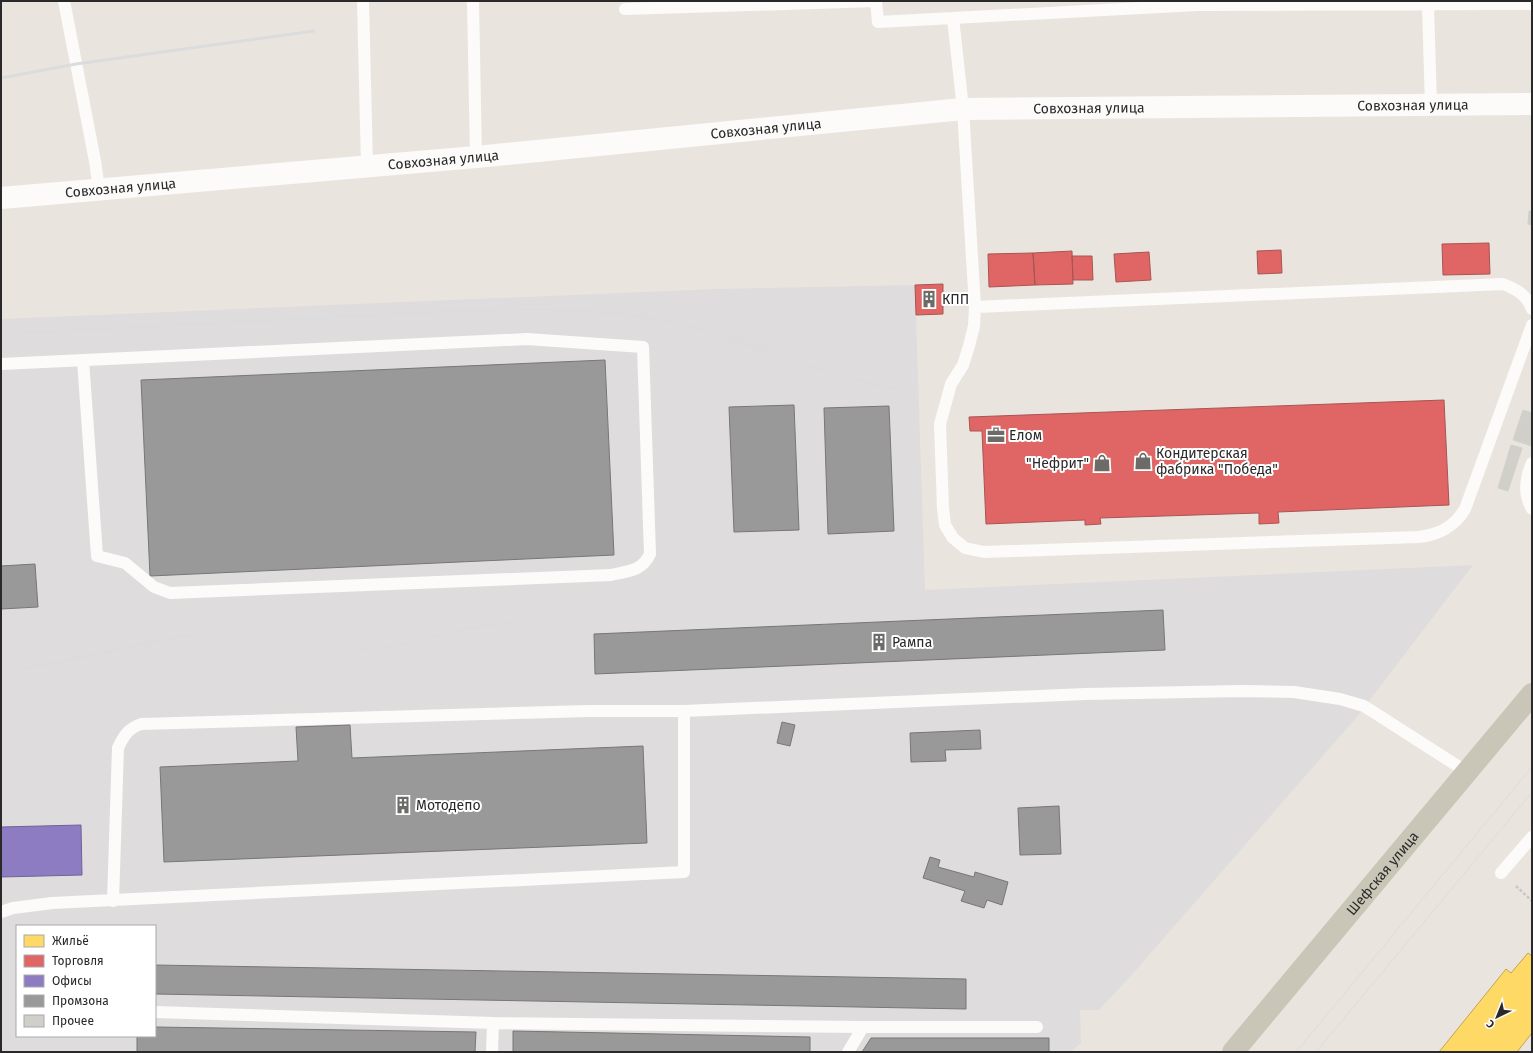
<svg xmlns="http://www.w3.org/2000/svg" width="1533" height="1053" font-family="'Fira Sans',sans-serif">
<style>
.industrial{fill:#dfdcdd;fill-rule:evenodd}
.homes{fill:#ffd966;stroke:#bfa454}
.shops{fill:#e06666;stroke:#a95454}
.offices{fill:#8e7cc3;stroke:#706395}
.industry{fill:#999;stroke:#777}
.building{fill:#d1cfca;stroke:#d3d0ca}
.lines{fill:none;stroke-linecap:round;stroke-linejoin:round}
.path{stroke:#c8c7c6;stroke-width:2.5;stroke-dasharray:3 2;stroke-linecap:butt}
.lane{stroke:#fcfbfa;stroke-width:12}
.street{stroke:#fcfbfa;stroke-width:22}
.primary{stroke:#cac6b7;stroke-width:22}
.tram{stroke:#dcdcde;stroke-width:1}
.rail{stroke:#dcdcde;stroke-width:3}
.labels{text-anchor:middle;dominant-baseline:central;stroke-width:4;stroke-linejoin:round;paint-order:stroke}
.street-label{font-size:14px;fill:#292929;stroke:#fff}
.poi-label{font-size:14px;fill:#292929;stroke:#fff;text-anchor:start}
</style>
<rect width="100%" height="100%" fill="#e9e5de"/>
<path class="industrial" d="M915 285 925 590 1473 565 1356 718 1129 978 1099 1010H1080L1081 1043 1070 1052H1V319L715 289ZM17 926H155V1036H17Z"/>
<path class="homes" d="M1528 953 1532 956V1033L1517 1052H1439L1506 969 1511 973Z"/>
<path class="shops" d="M1489 243 1490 274 1443 275 1442 244Z
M1281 250 1282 273 1258 274 1257 251Z
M1072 251 1073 284 1035 285 1033 253Z
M1149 252 1151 280 1116 282 1114 254Z
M1033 253 1035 285 989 287 988 254Z
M1072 256H1092L1093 280H1073Z
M943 284V314L916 315 915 285Z
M1444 400 1449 505 1278 512 1279 523 1259 524V513L1100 518 1101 524 1085 525V520L986 524 982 431H970L969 417Z"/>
<path class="offices" d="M81 825 82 875 1 877V827Z"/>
<path class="industry" d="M605 360 614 555 150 576 141 380Z
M794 405 799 530 734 532 729 407Z
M889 406 894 531 828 534 824 408Z
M35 564 38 607 1 609V566Z
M1163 610 1165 650 595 674 594 634Z
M782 722 795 725 790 746 777 743Z
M350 725 352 758 643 746 647 843 164 862 160 767 298 761 296 727Z
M980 730 981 749 945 750 946 761 911 762 910 733Z
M1059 806 1061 854 1020 855 1018 808Z
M930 857 940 860 938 867 974 877 975 872 1008 882 1002 905 987 900 984 908 961 901 965 891 923 878Z
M155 965 966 979V1009L155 994Z
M155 1027 476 1032 475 1052H137V1036H155Z
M513 1031 810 1037V1052H513Z
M871 1038H1049V1052H862Z"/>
<path class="building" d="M1529 211H1532V225L1528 224Z
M1523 410 1532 413V446L1513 440Z
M1511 445 1522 448 1508 491 1498 488Z"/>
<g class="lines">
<path class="path" d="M1516 886 1532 901"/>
<path class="lane" d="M64 1 95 161 99 189
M363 1 367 165
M473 1 476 157
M876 1 878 22 1197 5 1500 4V1
M1500 4H1532
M1428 5 1431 106
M625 9 876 1
M953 18 963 109 975 307
M1532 309C1527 295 1516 289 1503 284L975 307 974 326 969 346 963 365 951 384 940 424 943 509 945 525 953 538 965 548 984 552 1418 537C1439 535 1454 527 1465 509L1532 325
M1 364 527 339 643 347 650 554C642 571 629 571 611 575L170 593 154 587 125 563 97 556 83 360
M1532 463C1525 479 1523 494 1532 509
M1501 873 1532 837
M113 901 118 748C124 735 128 729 141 724L588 711H684
M1 912 13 908 52 903 684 872V711L1085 694 1242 691 1294 692 1340 699 1364 706 1467 772
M155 1012 493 1023 863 1027
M492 1052 493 1023
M848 1052 863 1027H1037"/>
<path class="street" id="s1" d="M1 198 476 157 963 109 1532 104"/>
<path class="primary" id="s2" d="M1233 1052 1532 694"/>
<path class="tram" d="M1296 1052 1532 767
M1316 1052 1532 792"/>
<path class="rail" d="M1 78 76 64 314 31
M1 334C119 328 237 322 356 316 452 311 555 303 651 318 736 332 812 373 896 389
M348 652 404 644 460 630 518 621
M26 668C83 659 138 643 195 634"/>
</g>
<defs>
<g id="building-bare" transform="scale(1.38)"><path d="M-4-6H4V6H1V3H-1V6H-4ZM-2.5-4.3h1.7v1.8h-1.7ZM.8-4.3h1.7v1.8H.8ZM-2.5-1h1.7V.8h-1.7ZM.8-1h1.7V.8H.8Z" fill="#6c6b68" stroke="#fff" stroke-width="2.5" paint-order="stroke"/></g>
<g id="office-bare" transform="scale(1.38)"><path d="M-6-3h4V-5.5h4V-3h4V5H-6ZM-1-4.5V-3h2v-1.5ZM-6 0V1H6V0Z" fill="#6c6b68" stroke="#fff" stroke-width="2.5" paint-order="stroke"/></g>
<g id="shop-bare" transform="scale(1.38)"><path d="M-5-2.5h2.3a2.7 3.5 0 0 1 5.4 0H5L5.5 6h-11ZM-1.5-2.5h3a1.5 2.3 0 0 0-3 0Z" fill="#6c6b68" stroke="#fff" stroke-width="2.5" paint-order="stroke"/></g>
</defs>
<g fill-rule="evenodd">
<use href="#building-bare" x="929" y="299"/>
<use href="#office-bare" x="996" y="435"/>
<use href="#shop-bare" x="1143" y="461"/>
<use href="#shop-bare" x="1102" y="463"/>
<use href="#building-bare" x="879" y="642"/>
<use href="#building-bare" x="403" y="805"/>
</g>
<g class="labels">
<g class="street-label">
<text stroke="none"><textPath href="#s1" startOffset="1416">Совхозная улица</textPath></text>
<text stroke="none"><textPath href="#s1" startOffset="1092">Совхозная улица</textPath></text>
<text stroke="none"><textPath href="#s1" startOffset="768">Совхозная улица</textPath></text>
<text stroke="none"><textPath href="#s1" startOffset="444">Совхозная улица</textPath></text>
<text stroke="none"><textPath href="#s1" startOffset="120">Совхозная улица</textPath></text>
<text stroke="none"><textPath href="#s2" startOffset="233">Шефская улица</textPath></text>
</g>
<g class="poi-label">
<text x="942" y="299">КПП</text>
<text x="1009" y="435">Елом</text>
<text x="1156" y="453">Кондитерская<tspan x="1156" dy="16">фабрика "Победа"</tspan></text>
<text x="1089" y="463" text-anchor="end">"Нефрит"</text>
<text x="892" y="642">Рампа</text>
<text x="416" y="805">Мотодепо</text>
</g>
</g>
<rect width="1533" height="1053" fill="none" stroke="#292929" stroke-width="4"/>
<rect x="16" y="925" width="140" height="112" fill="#ffffff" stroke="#a9a9a9"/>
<rect x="24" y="935" width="20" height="12" fill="#ffd966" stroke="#a9a9a9"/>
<text x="52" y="945" font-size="12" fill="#292929">Жильё</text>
<rect x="24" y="955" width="20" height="12" fill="#e06666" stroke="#a9a9a9"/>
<text x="52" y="965" font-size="12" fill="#292929">Торговля</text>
<rect x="24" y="975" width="20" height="12" fill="#8e7cc3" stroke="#a9a9a9"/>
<text x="52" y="985" font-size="12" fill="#292929">Офисы</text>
<rect x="24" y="995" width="20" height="12" fill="#999999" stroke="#a9a9a9"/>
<text x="52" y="1005" font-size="12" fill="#292929">Промзона</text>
<rect x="24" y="1015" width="20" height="12" fill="#d1cfca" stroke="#a9a9a9"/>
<text x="52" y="1025" font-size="12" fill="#292929">Прочее</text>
<g transform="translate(1497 1017) rotate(223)" stroke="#ffffff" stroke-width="3" paint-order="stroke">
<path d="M0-3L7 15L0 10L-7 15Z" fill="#292929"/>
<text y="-6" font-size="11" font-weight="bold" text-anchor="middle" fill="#292929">С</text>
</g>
</svg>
